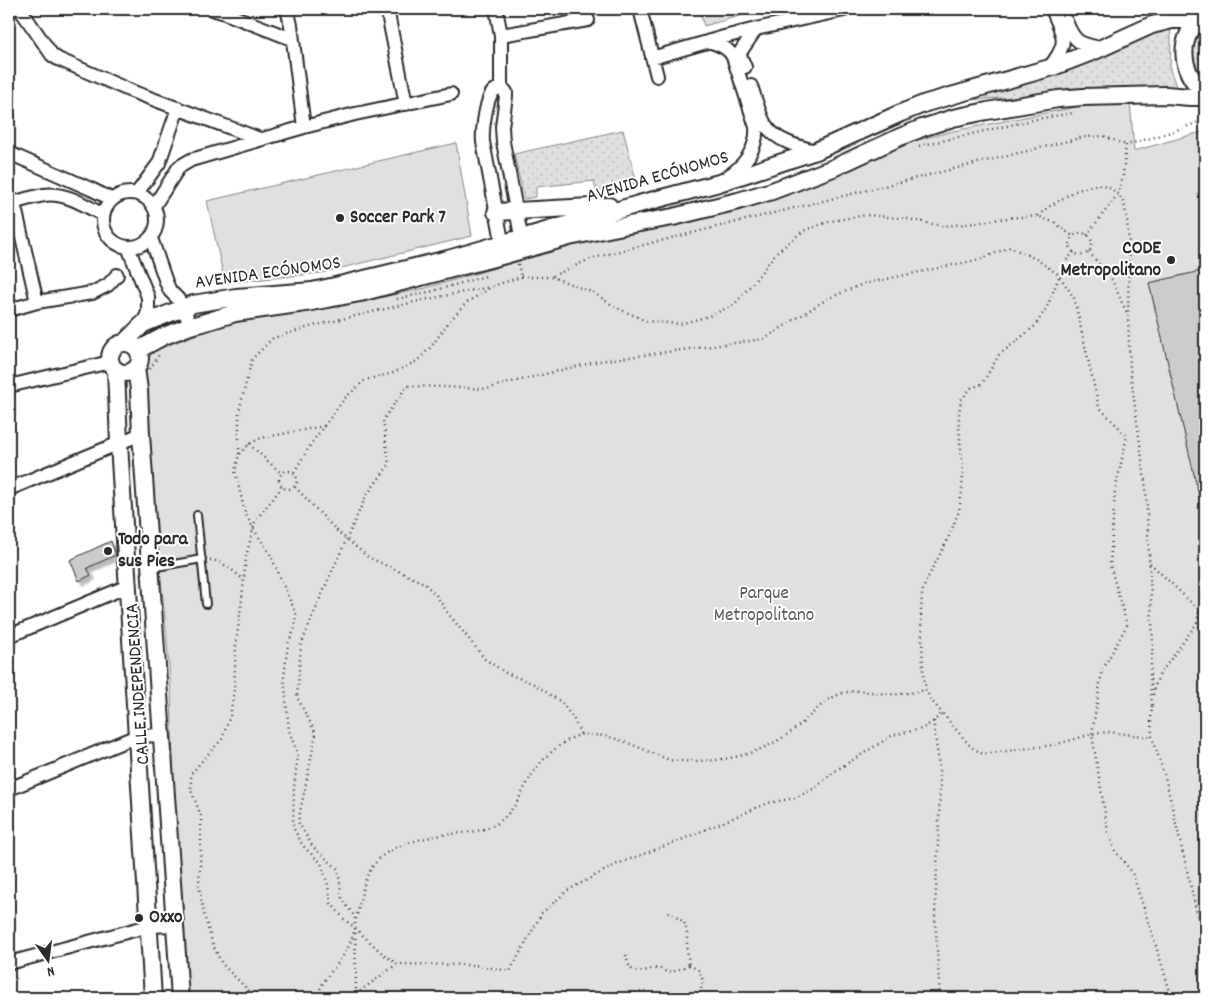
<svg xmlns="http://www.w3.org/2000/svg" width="1214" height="1007" font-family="Dekko,sans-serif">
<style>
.grass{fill:url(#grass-dots);stroke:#868686}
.park{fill:#e0e0e0;stroke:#868686}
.building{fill:#cbcbcb;stroke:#2b2b2b;filter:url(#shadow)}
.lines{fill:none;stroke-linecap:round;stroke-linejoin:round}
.service-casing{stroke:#2b2b2b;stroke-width:10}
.minor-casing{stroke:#2b2b2b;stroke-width:16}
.tertiary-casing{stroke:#2b2b2b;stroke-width:20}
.path{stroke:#2b2b2b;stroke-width:2.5;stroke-dasharray:1 4;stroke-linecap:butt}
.service{stroke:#fff;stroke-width:6}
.minor{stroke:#fff;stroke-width:12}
.tertiary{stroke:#fff;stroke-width:16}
.poi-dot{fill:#2b2b2b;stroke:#fff;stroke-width:2}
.labels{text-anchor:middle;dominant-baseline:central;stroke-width:4;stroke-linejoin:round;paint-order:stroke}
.street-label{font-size:19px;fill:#2b2b2b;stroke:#fff}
.poi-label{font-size:19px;font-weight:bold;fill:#2b2b2b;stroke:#fff;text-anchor:start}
.park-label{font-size:19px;fill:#585858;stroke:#fff}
</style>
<defs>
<pattern id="grass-dots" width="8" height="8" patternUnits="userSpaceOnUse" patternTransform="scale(1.25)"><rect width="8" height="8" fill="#e0e0e0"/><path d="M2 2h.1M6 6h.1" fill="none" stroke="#c0c0c0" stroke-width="1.8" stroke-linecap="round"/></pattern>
<filter id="shadow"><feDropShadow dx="4.5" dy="4.5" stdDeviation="1" flood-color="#0004"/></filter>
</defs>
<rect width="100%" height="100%" fill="#fff"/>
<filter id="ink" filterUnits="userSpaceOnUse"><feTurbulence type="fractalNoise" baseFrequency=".02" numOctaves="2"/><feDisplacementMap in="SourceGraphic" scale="10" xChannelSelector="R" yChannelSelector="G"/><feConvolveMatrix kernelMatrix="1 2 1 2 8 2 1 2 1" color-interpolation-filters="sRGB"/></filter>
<g filter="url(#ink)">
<path class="grass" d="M699 9H742L743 15 704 26Z
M1170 26 1171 39 1170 70 1179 93H1076L956 101Z
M1205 26V81C1188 64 1189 43 1205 26Z
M623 130 637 184 596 191 594 181 536 187V197L524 199 514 154Z"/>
<path class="park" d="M1130 100 1134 151 1205 131V998H186L174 802 171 691 165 619 157 540 145 371C147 362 148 357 156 350L208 330 238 322 336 307 426 288 601 237 884 151 914 141 953 131 1082 106Z
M456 143 472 236 321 273 225 283 207 201Z"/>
<path class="building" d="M1205 270V504H1201L1149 283Z
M111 541 116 555 87 568 91 575 79 581 70 560Z"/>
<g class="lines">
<g class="service-casing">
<path id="service" d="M197 515 206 604
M151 568 202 559"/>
</g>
<g class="minor-casing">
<path id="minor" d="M20 9 52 55 58 59 131 91 260 139
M212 9 222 12 292 39
M287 9 291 25 304 127
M387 9 406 104
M496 9 501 35V87
M640 9 657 76
M1066 21C1074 42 1079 44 1100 48
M501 35 588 20
M709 41C719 45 728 47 733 57L756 127C758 148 744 166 727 177
M652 58 724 37 756 29 844 10
M745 67 740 55 741 51 756 29
M1048 69C1070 42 1064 38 1052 9
M751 86C755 97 759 114 765 124 775 141 799 147 816 151
M501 87C499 88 496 89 494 91 486 97 482 131 483 142L504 251
M501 87 506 92V96L502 127 503 142 523 246
M9 153 93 190 111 199
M103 220a27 27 0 1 1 54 0a27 27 0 1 1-54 0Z
M137 193 159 163 178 108
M14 203 37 302
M9 204C20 201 32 197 44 195 65 192 85 205 103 215
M154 206 179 167 191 160 304 127 355 114 451 94
M151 238 166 282 170 291 178 299 184 308 190 326
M128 247 148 297V312L143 324
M9 310 37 302 92 293 108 285 117 275
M9 386 110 362
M9 489 141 434
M9 636 128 586
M9 789 137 736 162 735
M9 963 149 926 175 925"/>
</g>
<g class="tertiary-casing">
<path id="tertiary" d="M1205 16C1199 21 1193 26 1189 33 1179 53 1186 79 1205 91
M496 212 609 206
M124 343 143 324 193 304 236 297 312 291 335 286 448 259 639 204 719 183 816 151 901 113 926 103 1053 67 1097 50 1152 25 1172 20H1182L1196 23
M110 358a15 15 0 1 1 30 0a15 15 0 1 1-30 0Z
M138 350 164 336 190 326 199 324 235 313 312 302 360 293 505 255 569 237 623 226 673 217 738 201 772 191 833 168 900 137 922 128 953 118 987 111 1058 99 1083 97 1166 95 1190 97H1205
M136 368 139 390 141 434 180 998
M116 370 119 443 153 998"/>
</g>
<path class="path" d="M919 146 1037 119 1073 113
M1038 216 1047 208 1075 191 1094 185 1109 187 1118 194 1124 203 1127 218 1129 244 1128 317 1130 369 1146 489 1153 643 1150 675 1152 706
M1070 244a11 11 0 1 1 22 0a11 11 0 1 1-22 0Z
M1087 235 1118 194 1123 175 1126 145 1162 135 1205 120
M1074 252 1065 262 1047 307 1035 326 999 355 982 384 971 388 961 400 959 414V427L963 471 962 491 959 511 947 541 926 581 922 593 921 614 923 669 926 690 931 700 971 747 983 754 1054 745 1092 734 1108 732 1152 737
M1089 252 1112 280 1128 316
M518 264 521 277
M553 276 590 259 631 248 1084 137 1104 136 1126 145
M397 299 433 291 486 276
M150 369 159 355
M324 426 261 438 249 444 239 455 235 471 245 513 253 528 270 554 296 614 295 628 288 644 284 677 289 731 298 754 294 788 293 827 303 846 321 863 328 885 331 903 344 919 356 929 383 954 397 964
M249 444 281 473
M239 454V411L252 359 273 338 313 326 423 300 490 287
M279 480a9 9 0 1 1 18 0a9 9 0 1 1-18 0Z
M294 472 313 441 345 398 365 380 393 373 417 361 431 347 448 323 466 303 493 286 521 277H552L594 293 615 307 646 321 680 324 709 316 734 305 757 278 776 253 803 231 831 221 867 215 908 219 942 226 968 224 1007 218 1038 216 1055 223 1074 237
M295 487 337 531 368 557 424 583 436 595 447 612 485 659 506 673 534 684 561 702 573 718 581 735
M210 560C224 561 234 572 244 580
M1150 563 1199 610 1197 623 1160 674 1154 688 1153 698
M1205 613 1199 610 1205 629
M1152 706 1151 720 1152 737 1165 777 1205 947
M934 721V729L938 757 940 784 939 820 935 915 940 998
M668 912 684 922 687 931V948L689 965
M356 919C362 897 362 874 381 857 397 843 431 836 452 834 468 832 485 832 499 822 515 810 522 792 531 776 540 760 562 740 580 735 583 734 587 735 591 735 613 735 633 745 652 753 658 755 664 758 670 760 684 762 701 761 715 760 747 757 777 745 801 724 815 712 822 701 840 694 858 688 871 693 889 694 902 695 914 692 926 690
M626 955C631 981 641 969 659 968L667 972H672L689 965
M689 965 700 971 703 981 699 998
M256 998 222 964 213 945 204 915 199 886 201 843V816L191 790V774L201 762 222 739 230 716 234 691 236 644 242 599 246 557 255 521 282 487
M316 998C319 992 321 986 325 980 336 964 351 950 354 930
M353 998 356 994 397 964 474 965 510 971 542 913 568 890 617 864 681 840 768 803 795 798 815 788 835 771 893 735 922 729 934 721 942 713
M359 998 356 994 355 917 342 899 338 869 313 847 298 822 316 734 297 697 301 645 325 587 366 496 389 465 383 420 407 386 445 387 487 389 500 385 599 361 764 339 827 299 863 284 981 259 1010 247 1036 259 1059 275 1074 298 1099 407 1127 436 1115 491 1110 565 1127 625 1102 671 1092 734 1108 832 1115 851 1132 872 1151 930 1172 998"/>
<use href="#service" class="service"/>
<use href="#minor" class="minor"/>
<use href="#tertiary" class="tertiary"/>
</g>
</g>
<g class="poi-dot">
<circle cx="340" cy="218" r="5"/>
<circle cx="1171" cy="260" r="5"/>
<circle cx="108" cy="551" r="5"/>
<circle cx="139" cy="918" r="5"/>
</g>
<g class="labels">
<g class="street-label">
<text transform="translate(658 178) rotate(-16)">AVENIDA ECÓNOMOS</text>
<text transform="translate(268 274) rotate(-8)">AVENIDA ECÓNOMOS</text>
<text transform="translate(139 684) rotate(-94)">CALLE INDEPENDENCIA</text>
</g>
<g class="poi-label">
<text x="350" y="218">Soccer Park 7</text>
<text x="1161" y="249" text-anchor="end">CODE<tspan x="1161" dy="22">Metropolitano</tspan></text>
<text x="118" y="540">Todo para<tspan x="118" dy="22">sus Pies</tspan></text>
<text x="149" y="918">Oxxo</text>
</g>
<g class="park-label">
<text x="764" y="594">Parque<tspan x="764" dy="22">Metropolitano</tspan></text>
</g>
</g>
<rect width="1214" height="1007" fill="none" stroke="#fff" stroke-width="30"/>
<rect x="15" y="15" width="1184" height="977" fill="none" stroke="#2b2b2b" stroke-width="2" filter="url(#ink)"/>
<g transform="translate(48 960) rotate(166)" stroke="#ffffff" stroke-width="4" paint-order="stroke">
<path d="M0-4L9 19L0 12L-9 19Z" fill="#2b2b2b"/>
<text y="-8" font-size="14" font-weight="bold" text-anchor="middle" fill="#2b2b2b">N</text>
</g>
</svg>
